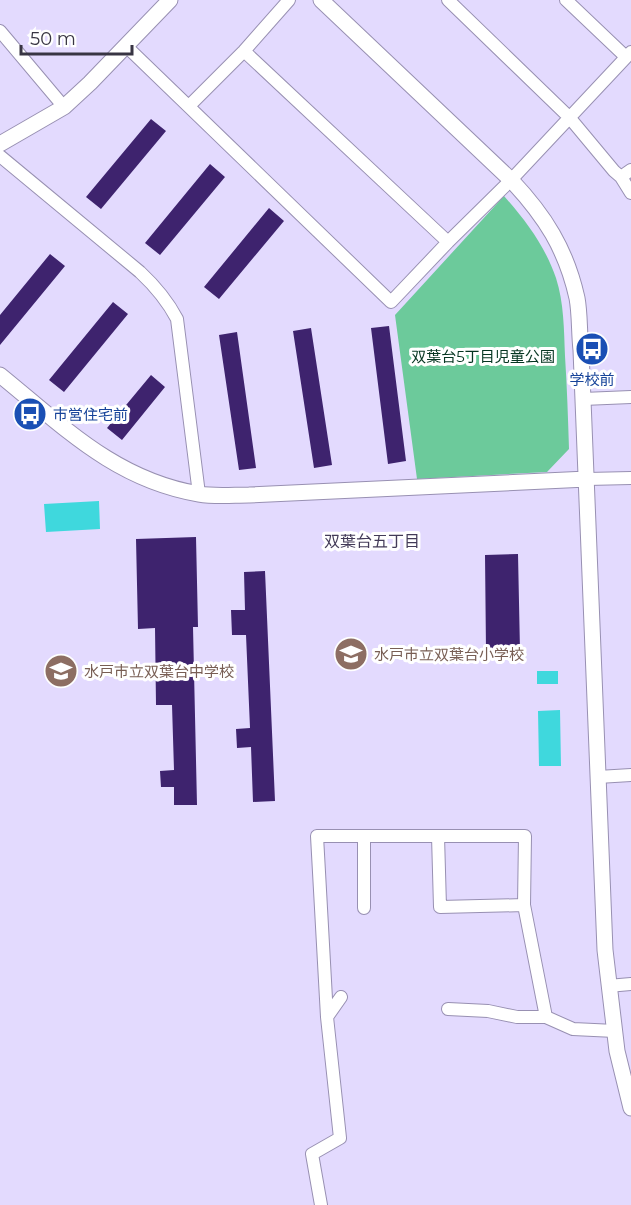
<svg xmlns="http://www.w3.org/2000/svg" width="631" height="1205" font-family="Montserrat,'Noto Sans JP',sans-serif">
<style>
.green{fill:#6cca9b}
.water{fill:#3fd8dd}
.building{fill:#3e236e}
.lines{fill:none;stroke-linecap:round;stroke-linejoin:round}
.minor-casing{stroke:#9890b2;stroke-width:14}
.tertiary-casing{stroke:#9890b2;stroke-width:17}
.minor{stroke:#fff;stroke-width:12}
.tertiary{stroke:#fff;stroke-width:15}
.labels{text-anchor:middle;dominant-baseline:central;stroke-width:6;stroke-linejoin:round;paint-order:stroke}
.park-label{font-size:15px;fill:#053521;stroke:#fff}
.transit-label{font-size:15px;fill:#164399;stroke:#fff}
.education-label{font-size:15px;fill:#785e54;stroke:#fff;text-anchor:start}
.neighbourhood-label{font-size:16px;fill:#433b58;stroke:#fff}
</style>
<rect width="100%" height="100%" fill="#e3dafe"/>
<path class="green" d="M504 196C526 221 545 246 556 278 564 303 564 330 565 356 567 387 568 418 569 449L547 472 417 479 395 315Z"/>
<path class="water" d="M99 501 100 529 46 532 44 504Z
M537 671H558V684H537Z
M560 710 561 766H539L538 711Z"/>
<path class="building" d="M151 119 166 131 101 209 86 197Z
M210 164 225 177 160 255 145 243Z
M269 208 284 221 219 299 204 287Z
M50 254 65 266 0 345V315Z
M113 302 128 314 64 392 49 380Z
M389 326 406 461 388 464 371 328Z
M311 328 332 465 314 468 293 331Z
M237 332 256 468 239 470 219 335Z
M151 375 165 387 122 440 107 428Z
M196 537 198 627H193L197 805H174V787H161L160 771 174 770 172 705H156L155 628 138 629 136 539Z
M518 554 520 651H486L485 555Z
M265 571 275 801 253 802 251 747 237 748 236 729 250 728 246 635H232L231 610H245L244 572Z"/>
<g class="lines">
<g class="minor-casing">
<path id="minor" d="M448 0 569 117 614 171 621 177 631 193
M566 0 626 57
M0 31 64 107
M126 46 391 302 448 242 511 180 631 52
M244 51 448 242
M189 106 244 51 289 0
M0 156 140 272C155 286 167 300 177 319L199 494
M621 177 631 170
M583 399 631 397
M587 479 631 478
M598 777 631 775
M438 836 440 907 524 905
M364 908V836
M608 986 631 984
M448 1009 488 1011 517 1017H546
M327 1017 317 836H525L524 905 546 1017 573 1029 615 1031
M321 1205 312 1154 340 1138 327 1017 341 997"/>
</g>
<g class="tertiary-casing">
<path id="tertiary" d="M321 0 511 180C545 216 566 249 577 298 580 314 579 333 581 350L605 950 617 1051 631 1108
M0 144 64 107 90 83 170 0
M0 375C63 426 115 480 199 494 215 497 233 495 249 495L587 479"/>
</g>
<use href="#minor" class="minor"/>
<use href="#tertiary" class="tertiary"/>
</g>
<defs>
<g id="bus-disc" transform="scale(1.725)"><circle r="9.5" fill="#1a4fb4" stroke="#fff"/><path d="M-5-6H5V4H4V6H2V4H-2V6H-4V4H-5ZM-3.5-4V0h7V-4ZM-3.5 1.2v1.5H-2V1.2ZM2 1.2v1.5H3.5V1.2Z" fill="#fff"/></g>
<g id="school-disc" transform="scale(1.725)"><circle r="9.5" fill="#8d6e63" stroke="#fff"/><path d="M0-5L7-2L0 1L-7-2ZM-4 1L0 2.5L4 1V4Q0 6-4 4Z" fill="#fff"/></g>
</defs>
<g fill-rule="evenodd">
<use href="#bus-disc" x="592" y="349"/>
<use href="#bus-disc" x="30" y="414"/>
<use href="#school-disc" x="351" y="654"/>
<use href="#school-disc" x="61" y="671"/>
</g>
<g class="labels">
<g class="park-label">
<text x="483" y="356">双葉台5丁目児童公園</text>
</g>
<g class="transit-label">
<text x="592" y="379">学校前</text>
<text x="53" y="414" text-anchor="start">市営住宅前</text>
</g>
<g class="education-label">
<text x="374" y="654">水戸市立双葉台小学校</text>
<text x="84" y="671">水戸市立双葉台中学校</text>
</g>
<g class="neighbourhood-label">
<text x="372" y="541">双葉台五丁目</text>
</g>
</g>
<path d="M21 45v9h111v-9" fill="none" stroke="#383543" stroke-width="3"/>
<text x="30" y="45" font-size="18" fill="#383543" stroke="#ffffff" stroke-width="4.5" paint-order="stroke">50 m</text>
</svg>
